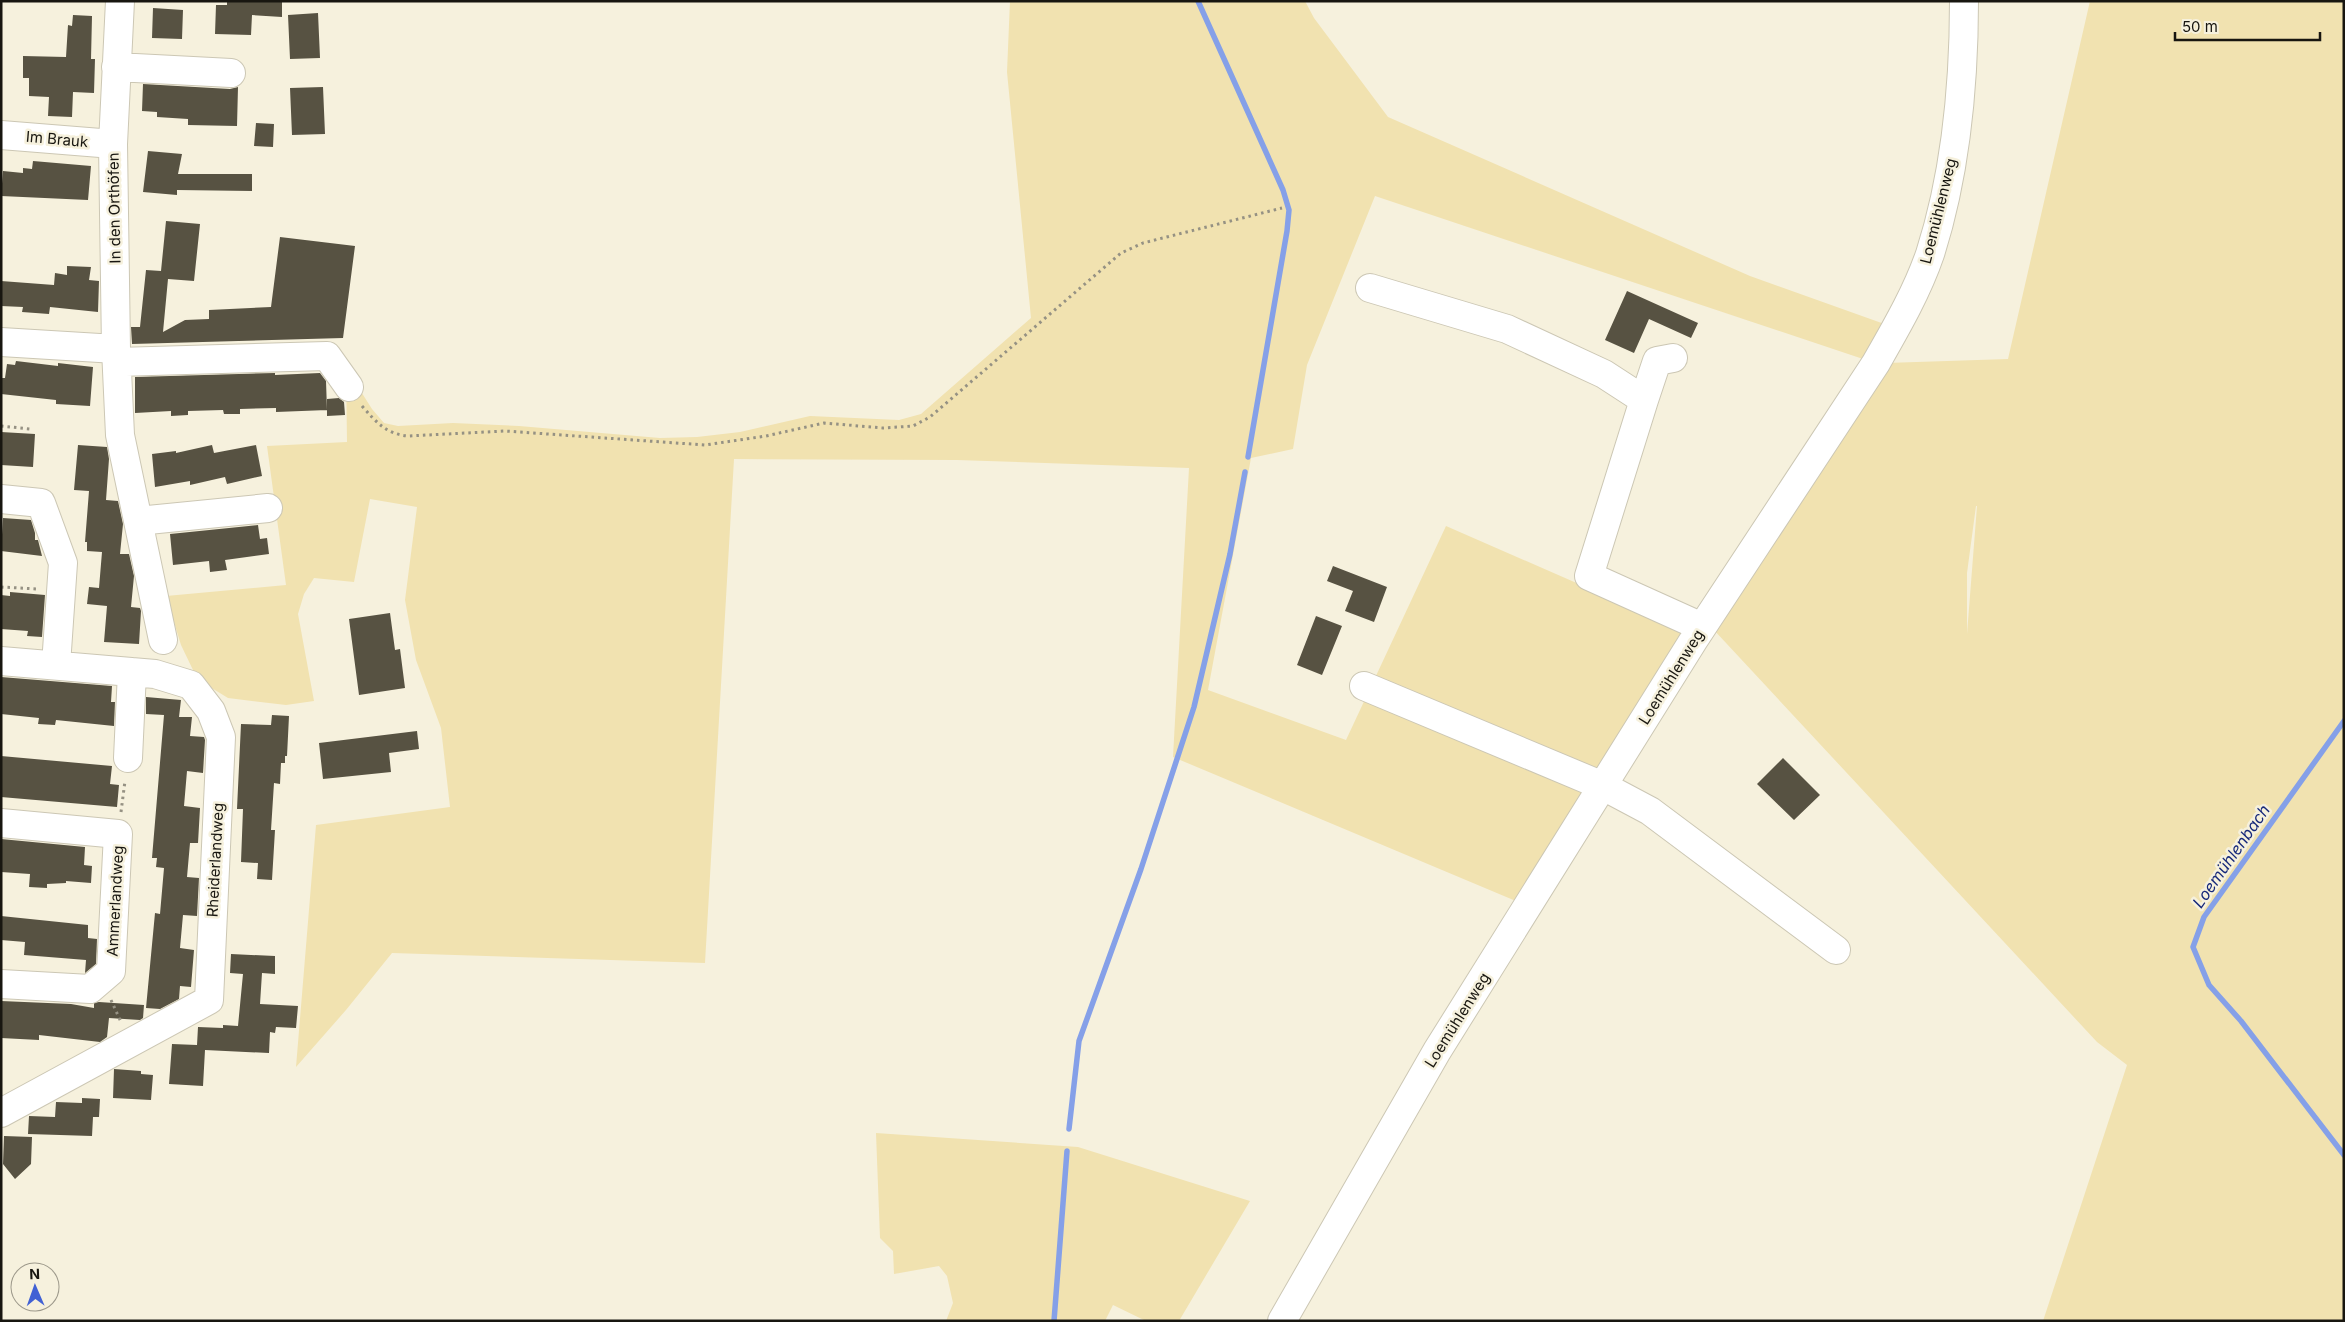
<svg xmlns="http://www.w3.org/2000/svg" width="2345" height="1322" font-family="Inter,sans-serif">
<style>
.green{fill:#f1e2b0;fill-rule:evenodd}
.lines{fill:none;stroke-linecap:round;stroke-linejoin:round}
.stream{stroke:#85a0e8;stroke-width:5.5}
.building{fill:#575242}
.minor-casing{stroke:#ccc7b4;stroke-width:30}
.path{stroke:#959183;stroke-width:3;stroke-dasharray:2.5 4;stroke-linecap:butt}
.minor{stroke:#fff;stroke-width:28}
.labels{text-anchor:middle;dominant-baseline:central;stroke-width:5;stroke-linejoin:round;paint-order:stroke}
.street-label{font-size:15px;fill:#181610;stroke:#f6f1dd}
.water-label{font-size:16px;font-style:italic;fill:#17297a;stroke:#f6f1dd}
</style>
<rect width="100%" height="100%" fill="#f6f1dd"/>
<path class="green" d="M1010 1H1305L1314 18 1388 117 1750 276 1890 326 1869 361 1375 196 1307 365 1293 449 1251 458 1208 690 1346 740 1446 526 1693 634 1523 904 1173 757 1189 468 957 460 734 459 705 963 392 953 346 1010 296 1067 316 825 450 807 441 728 416 660 405 600 417 507 370 499 354 582 314 578 304 594 298 614 314 701 286 705 228 698 210 687 193 670 181 645 166 596 286 585 267 446 347 442 346 368 372 409 384 423 398 426 453 423 519 426 660 438 697 437 740 432 810 416 899 420 921 414 1031 318 1007 72Z
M2090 1H2344V1321H2043L2127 1065 2097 1042 1713 629 1886 363 2008 359ZM1976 506H1977L1967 634V573Z
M876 1133 1078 1147 1250 1201 1179 1321H1146L1113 1305 1105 1321H946L953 1303 947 1276 939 1266 894 1274 893 1251 880 1238Z"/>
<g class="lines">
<path class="stream" d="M1198 1 1283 190 1289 210 1287 231 1248 457
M2344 721 2204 917 2193 947 2209 985 2241 1021 2344 1155
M1069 1129 1079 1041 1141 869 1194 707 1230 554 1245 472
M1054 1321 1067 1151"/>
</g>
<path class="building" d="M227 1H282V17L252 15 251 35 215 34 216 5H227Z
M153 8 183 10 182 39 152 38Z
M318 13 320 58 290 59 288 15Z
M73 15 92 16 91 59H95L94 93 73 92 72 117 48 116 49 97 29 96V78H23V56L66 57 68 25 72 26Z
M143 84 230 89 238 87 237 126 188 125V119L157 117V112L142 111Z
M323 87 325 134 292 135 290 88Z
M256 123 274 124 273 147 254 146Z
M148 151 182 154 178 174H252V191L177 190V195L143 192Z
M33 161 91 166 88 200 1 196 3 171 23 173V168L32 169Z
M166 221 200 224 194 281 168 279 163 332 185 320 209 319V310L271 307 280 237 355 246 343 338 132 344 131 327H140L146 270 161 271Z
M67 266 91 267 89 280 99 281 98 312 50 307 49 314 22 312 23 307 1 306V281L54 285 55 273 67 275Z
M1627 291 1698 323 1691 338 1649 319 1634 353 1605 340Z
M16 361 58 366V363L93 367 90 406 56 404V400L1 394V378H5L7 364 15 365Z
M275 373V375L320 373 326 381 327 410 276 412V408L240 409V414H224L223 410 188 411V415L171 416V411L135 413V377Z
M339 398 344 402 345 415 327 416V399Z
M1 432 35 434 33 467 1 465Z
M78 445 107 447 109 459 106 500 118 501 123 524 120 554H129L134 576 131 607 140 608 141 611 139 644 104 642 107 606 87 604 89 587 99 588 102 552 87 551V542H85L89 491 74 490Z
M212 445 214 453 256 445 262 476 227 484 225 477 190 485V481L155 487 152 454 176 451V453Z
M3 518 31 520 35 533V540H38L42 556 1 551Z
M258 525 260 539 267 538 269 554 225 560 227 570 210 572 209 561 173 565 170 534Z
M1333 566 1387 587 1374 622 1345 611 1353 591 1327 581Z
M10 592 45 595 42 637 27 636 28 631 1 629V595L10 596Z
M390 613 395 650 400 649 405 688 359 695 349 619Z
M1316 616 1342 626 1322 675 1297 665Z
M1 677 112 686 111 702H115L114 726 56 720 55 725 38 724 39 718 1 714Z
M146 697 181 700 179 717H192L190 736 204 737 205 740 203 773 187 771 184 806 200 808 198 843H190L187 877 199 878 197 916 183 915 180 948 194 950 191 987 180 986 179 999 160 1009 146 1008 155 913 160 914 164 868 156 867 157 858H152L164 715 146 714Z
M272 715 289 716 287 756H285V763H281L280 784 274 783 271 830H275L272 880 257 879 258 863 241 862 243 809H237L241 724 271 725Z
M417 731 419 749 389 753 391 772 323 779 319 743Z
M1 756 112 766 110 784 119 785 117 807 1 797Z
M1783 758 1820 795 1794 820 1757 784Z
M1 839 85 847 84 865 92 866 91 883 66 881V883L47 884V888L29 887 30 874 1 872Z
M1 916 88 925V938L97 939 96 964 85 973 86 960 24 955 25 942 1 940Z
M231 954 275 956V974L262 973 260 1004 298 1006 296 1028 276 1027 275 1033 270 1032 269 1053 205 1050 203 1086 169 1084 172 1044 197 1045 198 1027 223 1028V1025L238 1026 243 974 230 973Z
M1 1001 71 1004 94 1008V1003L99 1002 144 1005 143 1018 140 1020 109 1018 107 1037 100 1042 39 1035V1040L1 1038Z
M114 1069 141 1071V1074L153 1075 151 1100 113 1098Z
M82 1098 100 1099 99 1117H93L92 1136 28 1134 29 1116 55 1117 56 1102 82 1103Z
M4 1136 32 1137 31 1164 15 1179 3 1164Z"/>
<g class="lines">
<g class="minor-casing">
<path id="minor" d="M120 1 113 144 116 349 120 435 163 640
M116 67 231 73
M1 135 113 144
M1370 288 1507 329 1604 374 1644 400 1589 576 1702 627
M1 342 116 349
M117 362 327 356 349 387
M1644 400 1657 361 1673 358
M1 499 41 503 63 563 56 665
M138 521 268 508
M1 661 155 674 191 685 211 711 221 737 209 1000 1 1113
M1364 686 1603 786 1650 811 1836 950
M128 758 132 672
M1 823 118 834 111 971 90 989 1 984
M1282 1321 1437 1051 1693 641 1876 363C1896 328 1917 292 1930 254 1956 173 1964 86 1964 1"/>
</g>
<path class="path" d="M362 406C376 422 386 434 408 436L505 431 705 445 766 436 824 423 883 428 913 426 930 417 1121 253 1143 243 1282 208
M1 426 30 429
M1 587 38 589
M121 812 125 781
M111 1000 121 1022"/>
<use href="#minor" class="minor"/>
</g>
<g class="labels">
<g class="street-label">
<text transform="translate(57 139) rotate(5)">Im Brauk</text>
<text transform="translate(114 208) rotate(-91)">In den Orthöfen</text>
<text transform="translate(1938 211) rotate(-76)">Loemühlenweg</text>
<text transform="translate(1671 677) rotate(-58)">Loemühlenweg</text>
<text transform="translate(215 860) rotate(-87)">Rheiderlandweg</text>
<text transform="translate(115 901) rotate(-87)">Ammerlandweg</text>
<text transform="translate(1457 1020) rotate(-58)">Loemühlenweg</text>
</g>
<g class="water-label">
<text transform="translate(2231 856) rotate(-55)">Loemühlenbach</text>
</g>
</g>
<rect width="2345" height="1322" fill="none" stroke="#181610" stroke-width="5"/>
<g transform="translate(35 1287) rotate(358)"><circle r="24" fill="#f6f1dd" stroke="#9d998b"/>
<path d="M0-4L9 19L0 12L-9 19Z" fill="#4161d4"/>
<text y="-8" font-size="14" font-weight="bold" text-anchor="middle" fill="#181610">N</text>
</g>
<path d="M2175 32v8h145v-8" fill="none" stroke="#181610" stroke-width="2.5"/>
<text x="2182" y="32" font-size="15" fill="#181610" stroke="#f6f1dd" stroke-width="4" paint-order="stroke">50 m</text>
</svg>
